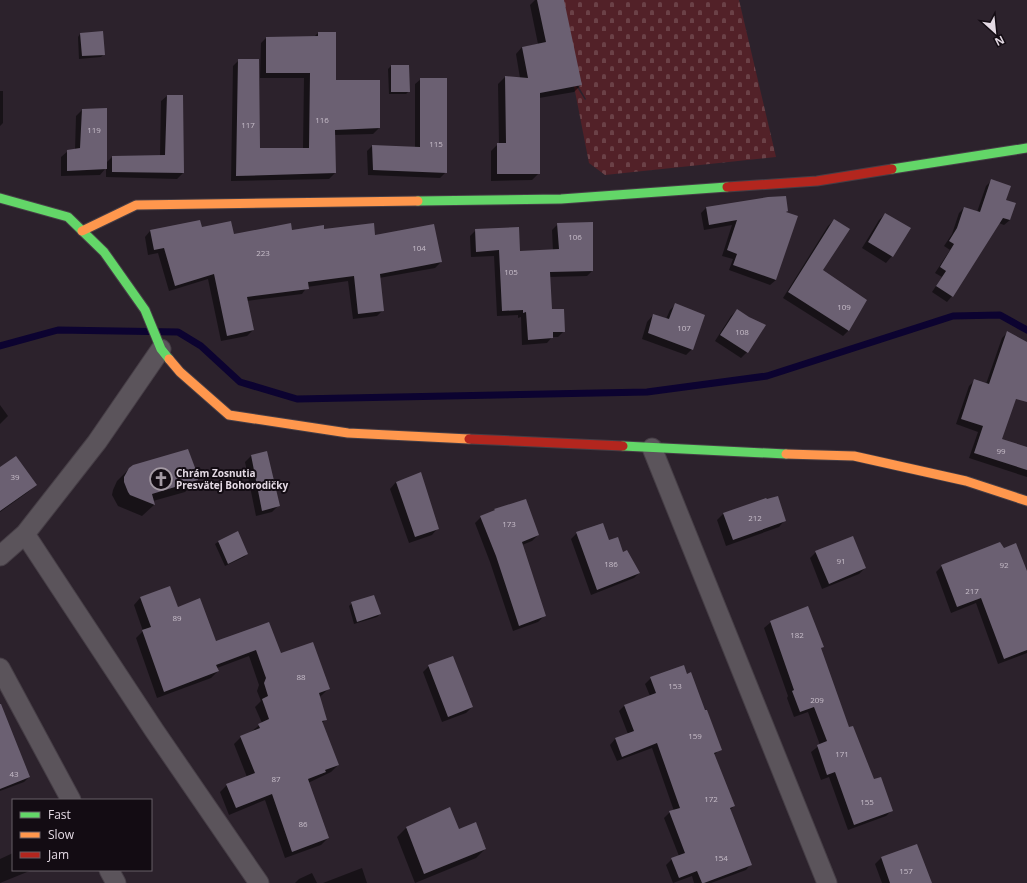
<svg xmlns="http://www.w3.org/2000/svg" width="1027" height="883" font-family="'Open Sans',sans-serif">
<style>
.cemetery{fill:url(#cemetery-stones)}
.shadow{fill:#0007}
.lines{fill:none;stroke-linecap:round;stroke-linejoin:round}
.stream{stroke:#0c0330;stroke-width:7}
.building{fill:#6b6072}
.street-casing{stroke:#463e46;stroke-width:21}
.fast-casing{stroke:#463e46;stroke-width:11}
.slow-casing{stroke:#463e46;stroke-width:11}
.jam-casing{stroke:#463e46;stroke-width:11}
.street{stroke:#5b545b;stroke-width:19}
.fast{stroke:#63d668;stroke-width:9}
.slow{stroke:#ff974d;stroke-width:9}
.jam{stroke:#b3261e;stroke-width:9}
.labels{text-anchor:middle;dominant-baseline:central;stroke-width:4;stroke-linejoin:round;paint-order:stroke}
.number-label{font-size:8px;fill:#c6bcc8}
.poi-label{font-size:10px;font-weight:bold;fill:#e4dae4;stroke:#130c13;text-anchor:start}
</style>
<defs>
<pattern id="cemetery-stones" width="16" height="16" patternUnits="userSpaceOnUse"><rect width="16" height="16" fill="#522128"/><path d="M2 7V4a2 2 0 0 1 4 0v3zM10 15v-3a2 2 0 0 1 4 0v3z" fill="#6b4147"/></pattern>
</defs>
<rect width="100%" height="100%" fill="#2c222c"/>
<path class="cemetery" d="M559 0H739L776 157 605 175 589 163 573 81 585 100 586 99 576 82Z"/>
<path class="shadow" d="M535 0H563L581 85 574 92 539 98V173L532 180 491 181V151L498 144H499L498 84 505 77 520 78 516 54 522 47 538 44 530 5Z
M318 33 335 81 379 128 373 134 334 135 335 173 329 179 231 181 233 66 239 60 259 149H303L304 78H260L261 43 266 38 314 37Z
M80 34 104 54 101 57 79 59 78 37Z
M391 66 409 91 406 94H389L388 69Z
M421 79 446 172 440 178 368 175 367 151 372 146 415 148V84Z
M0 91H3V123L0 126Z
M167 96H182L183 173 177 179 106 177V168L100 175 61 176V157L68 151 75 150 76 116 82 110 106 163 112 157 160 156 161 101Z
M991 181 1005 200 1010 220 1004 225 999 223 952 296 947 302 932 292 942 277 935 273 950 250 944 246 952 234 959 213 964 208 977 212 986 186Z
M706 208 787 211 786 213 776 280 770 285 729 270 733 259 722 256 732 225 704 230 701 213Z
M885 214 909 229 892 256 886 263 862 248 879 220Z
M834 220 822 271 849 330 843 336 783 298 828 226Z
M558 224 592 271 587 276 549 277 551 310 564 331 558 337H552L547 343 522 345 521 317 518 318V315L497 316 494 256 471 257 470 236 476 230 519 252 553 251 552 230Z
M201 228 233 235 291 231H323L374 236 441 262 435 268 379 278 383 310 377 316 353 319 348 281 307 287 302 294 247 301 253 330 247 336 221 341 208 279 169 291 158 253 148 255 145 237 150 231Z
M676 304 692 349 686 355 642 339 647 322 653 315 666 319 670 310Z
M737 310 747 352 741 358 715 341 731 316Z
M1007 333 1027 343V359L1001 440 1027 448V477L969 458 978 432 956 424 969 386 975 380 986 384 1002 338Z
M0 405 8 416 0 424Z
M266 452 278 506 272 512 256 516 245 462 251 456Z
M0 468 35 485 28 492 0 512Z
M129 469 197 480 185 492 153 501 154 505 142 516 118 506 112 495 113 490 117 481Z
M420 474 438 528 432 535 409 543 390 489 396 482Z
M525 500 538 535 532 541 522 545 544 616 538 622 513 631 490 562 475 523 481 517 492 512 495 510Z
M723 514 785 520 779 527 726 546 717 520Z
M577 533 608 541 622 553 639 573 634 578 591 595 571 539Z
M218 542 247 554 244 557 225 566 215 544Z
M1003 549 1027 573V653L998 664 976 603 951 613 936 572 942 566Z
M816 552 865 568 859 574 822 589 810 558Z
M170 587 178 608 216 642 280 655 329 688 322 695 319 697 326 719 321 724 338 765 331 772 308 783 328 838 321 845 285 858 265 800 229 815 220 792 227 785 247 777 234 744 241 737 252 731 262 723 255 707 261 701 257 691 259 685 249 656 217 668 218 671 211 678 157 698 136 638 143 631 134 605 140 598Z
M352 603 380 614 377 617 354 624 349 606Z
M771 622 822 647 820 649 849 728 874 781 892 810 886 816 848 830 829 777 821 780 811 752 820 745 808 712 794 717 787 698 788 696 764 628Z
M429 666 472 707 466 713 442 722 423 672Z
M651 678 705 712 720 749 714 755 734 806 730 810 751 864 746 870 711 883H694L692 876 673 883 666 865 672 859 679 856 664 818 670 812 674 811 652 748 617 761 610 745 615 739 628 734 619 711 625 705 650 696 645 684Z
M0 707 29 777 24 782 0 791Z
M449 809 458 830 485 849 476 858 415 883 397 837 406 828Z
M916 845 931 883H882L875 864 881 858Z
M13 853V870H32L0 883V859Z
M362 868 367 883H323Z
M312 873 317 883H295L299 879Z"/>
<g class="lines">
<path class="stream" d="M0 346 58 330 178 332 201 346 240 382 297 399 647 392 767 376 953 316 1000 315 1027 330"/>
</g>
<path class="building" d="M537 0H564L582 85 540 93V174H497V143H506L505 76 528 78 522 47 546 42Z
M103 31 105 55 82 56 80 33Z
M318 32H336V80H380V128L335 130 336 173 236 176 238 59H259L260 148H309L310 73H266V37L318 36Z
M391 65H409L410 92H391Z
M420 78H447V173L373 170 372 145 420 147Z
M167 95H183L184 173 112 172V156L165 155Z
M107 108V169L67 171V150L80 148 82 109Z
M991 179 1011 186 1006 200 1016 203 1010 220 1003 218 953 297 936 286 946 271 940 267 954 244 949 241 957 228 964 207 980 212Z
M786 196 788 211 786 212 798 216 776 280 733 265 737 254 727 250 737 220 709 225 706 207 768 197Z
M885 213 911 228 893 257 868 242Z
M834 219 850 229 823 270 867 300 849 331 788 292Z
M200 220 202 227 231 221 234 234 291 223 292 230 324 225V229L374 223 375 235 434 224 442 262 380 274 384 311 358 314 354 276 308 282 309 289 247 297 254 330 227 336 214 274 175 286 164 248 154 250 150 230Z
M593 222V271L550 272 552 309H564L565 332H553V338L528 340 526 312 523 313V310L502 311 499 250 476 252 475 229 519 227 520 251 559 249 557 223Z
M675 303 705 315 693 350 648 333 653 314 669 319Z
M737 309 749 317 766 325 748 353 720 335Z
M1007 331 1027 342V402L1016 399 1002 439 1027 447V470L974 453 983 426 961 419 974 379 989 384Z
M188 449 197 473H196L198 480 152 494 155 505 130 495 128 492 124 482V477L129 468 133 465Z
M267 451 280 506 262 511 251 455Z
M16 456 37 485 0 511V467Z
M421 472 439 529 415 537 396 482Z
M778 496 786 521 733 540 723 513 766 498 767 499Z
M526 499 539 535 522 542 546 616 519 626 496 556 480 516 495 510 494 509Z
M603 523 609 540 618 537 623 552 627 550 640 573 597 590 576 532Z
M238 531 248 554 228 564 218 541Z
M853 536 866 568 829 584 815 551Z
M1000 542 1004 548 1016 543 1027 571V650L1004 659 981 598 957 607 941 565Z
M170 586 178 607 200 598 216 641 269 622 281 653 313 642 330 689 319 693 327 720 322 721 339 765 325 770 326 772 308 779 329 838 292 852 272 794 236 808 226 784 255 773 240 736 260 728 258 724 269 719 262 699 268 696 264 683 266 678 256 650 216 665 219 671 164 692 142 630 151 627 140 597Z
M374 595 381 614 357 622 351 602Z
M808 606 824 647 821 648 849 727 853 726 874 779 881 777 893 811 854 825 835 772 827 775 817 745 827 741 814 707 800 712 792 691 794 690 770 621Z
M453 656 473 707 448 717 428 665Z
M684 665 687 674 691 672 705 710H707L722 750 714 753 735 806 730 808 752 865 704 883H702L697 871 679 878 671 858 685 853 669 811 680 808 657 743 622 757 615 738 634 731 624 705 656 693 650 677Z
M0 704H1L30 777 0 789Z
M450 807 459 829 476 822 486 849 424 874 406 827Z
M917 844 932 883H890L881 857Z"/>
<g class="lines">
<g class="street-casing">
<path id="street" d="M652 448 827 883
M25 534 154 730 259 883
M0 556 25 534 97 442 161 349
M0 668 71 800
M109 870 116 883"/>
</g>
<g class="fast-casing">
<path id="fast" d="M892 169 1027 148
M0 198 68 217 104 252 145 310 161 349 169 359
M418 201 561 199 727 187
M623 446 786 454"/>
</g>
<g class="slow-casing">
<path id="slow" d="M82 231 136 205 418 201
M169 359 180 372 229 415 348 433 469 439
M786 454 854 456 966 481 1027 501"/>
</g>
<g class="jam-casing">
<path id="jam" d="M727 187 817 181 892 169
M469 439 623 446"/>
</g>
<use href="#street" class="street"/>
<use href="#fast" class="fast"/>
<use href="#slow" class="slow"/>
<use href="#jam" class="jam"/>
</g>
<defs>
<g id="church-ring" transform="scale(1.15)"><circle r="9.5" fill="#130c13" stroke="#a49aa4" stroke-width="1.5"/><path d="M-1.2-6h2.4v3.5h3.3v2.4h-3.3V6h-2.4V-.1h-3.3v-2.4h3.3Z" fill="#a49aa4"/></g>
</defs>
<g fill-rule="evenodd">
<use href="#church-ring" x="161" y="479"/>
</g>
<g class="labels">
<g class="number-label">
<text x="322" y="119">116</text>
<text x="248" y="124">117</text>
<text x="94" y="129">119</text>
<text x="436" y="143">115</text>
<text x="575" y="236">106</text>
<text x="419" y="247">104</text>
<text x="263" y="252">223</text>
<text x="511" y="271">105</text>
<text x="844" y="306">109</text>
<text x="684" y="327">107</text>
<text x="742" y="331">108</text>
<text x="1001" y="450">99</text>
<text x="15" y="476">39</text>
<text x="755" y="517">212</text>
<text x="509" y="523">173</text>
<text x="841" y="560">91</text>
<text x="611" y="563">186</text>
<text x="1004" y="564">92</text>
<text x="972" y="590">217</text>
<text x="177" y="617">89</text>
<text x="797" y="634">182</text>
<text x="301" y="676">88</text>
<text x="675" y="685">153</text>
<text x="817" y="699">209</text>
<text x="695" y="735">159</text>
<text x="842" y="753">171</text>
<text x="14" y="773">43</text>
<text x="276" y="778">87</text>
<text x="711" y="798">172</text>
<text x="867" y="801">155</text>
<text x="303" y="823">86</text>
<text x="721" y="857">154</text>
<text x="906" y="870">157</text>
</g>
<g class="poi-label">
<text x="176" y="473">Chrám Zosnutia<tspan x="176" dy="12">Presvätej Bohorodičky</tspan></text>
</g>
</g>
<rect x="12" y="799" width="140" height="72" fill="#130c13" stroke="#675e67"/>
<rect x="20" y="812" width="20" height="6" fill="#63d668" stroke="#675e67"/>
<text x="48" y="819" font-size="12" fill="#e4dae4">Fast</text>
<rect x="20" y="832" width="20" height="6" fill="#ff974d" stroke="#675e67"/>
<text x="48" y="839" font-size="12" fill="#e4dae4">Slow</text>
<rect x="20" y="852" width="20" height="6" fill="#b3261e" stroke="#675e67"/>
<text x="48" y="859" font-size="12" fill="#e4dae4">Jam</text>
<g transform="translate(995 32) rotate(153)" stroke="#130c13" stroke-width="3" paint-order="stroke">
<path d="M0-3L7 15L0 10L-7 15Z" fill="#e4dae4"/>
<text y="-6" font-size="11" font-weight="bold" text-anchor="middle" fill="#e4dae4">N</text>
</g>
</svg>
